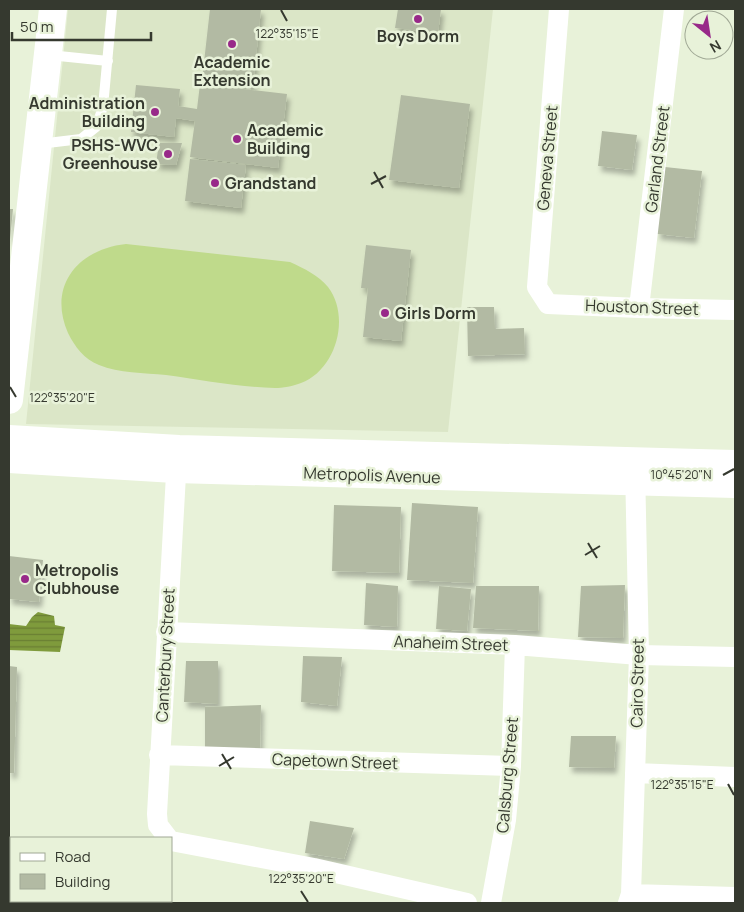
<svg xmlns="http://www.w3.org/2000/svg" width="744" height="912" font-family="Manrope,sans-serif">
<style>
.built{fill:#dbe6c7}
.garden{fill:#bfda8b}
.water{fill:url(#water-rules)}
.building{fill:#b2baa3;filter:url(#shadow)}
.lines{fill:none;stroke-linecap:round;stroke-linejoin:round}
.lane{stroke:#fff;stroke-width:10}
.street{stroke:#fff;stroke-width:20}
.secondary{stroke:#fff;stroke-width:28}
.ticks{fill:none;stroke:#35392f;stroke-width:2}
.poi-dot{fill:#982989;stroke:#e8f2d9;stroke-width:2}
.labels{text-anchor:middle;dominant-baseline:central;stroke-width:5;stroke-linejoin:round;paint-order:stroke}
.poi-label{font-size:16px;font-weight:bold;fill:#35392f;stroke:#e8f2d9;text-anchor:start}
.street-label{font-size:16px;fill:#35392f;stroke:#e8f2d9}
.ticks-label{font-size:12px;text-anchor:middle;fill:#35392f;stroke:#e8f2d9;stroke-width:5;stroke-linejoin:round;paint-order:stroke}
</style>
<defs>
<pattern id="water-rules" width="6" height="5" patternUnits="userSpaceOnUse" patternTransform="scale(1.25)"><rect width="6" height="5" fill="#7f9b3c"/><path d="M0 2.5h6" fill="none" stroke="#697f33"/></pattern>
<filter id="shadow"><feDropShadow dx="3" dy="5.5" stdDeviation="2.5" flood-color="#0004"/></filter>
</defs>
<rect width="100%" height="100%" fill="#e8f2d9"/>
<path class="built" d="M68 9H493L448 432 26 424Z"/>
<path class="garden" d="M126 244 290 262C305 269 318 275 328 287 351 317 336 370 301 383 294 386 282 388 275 388 239 387 202 380 166 375 144 373 119 373 99 365 84 359 75 347 68 333 47 285 79 249 126 244Z"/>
<path class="water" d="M38 612 54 616 55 625 65 627 60 652 9 650V624L26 626 32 617Z"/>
<path class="building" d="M210 9H261L253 86 202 80Z
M398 9H441L438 33 395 28Z
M200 84 287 94 278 168 190 157 195 121 176 118 174 137 131 132 136 85 180 89 178 106 197 109Z
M401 95 470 104 459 188 389 180Z
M602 131 637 135 632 170 598 166Z
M159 143H182L176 165 156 164Z
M190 159 246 165 241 208 185 201Z
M665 167 702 171 694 238 657 234Z
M9 209H13L10 240H9Z
M366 245 411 250 401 341 363 337 368 288H361Z
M467 307H494L495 329 524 328 525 354 468 356Z
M412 503 478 507 473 583 407 580Z
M334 505 401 507 399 573 332 571Z
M9 556 43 560 39 602 9 599Z
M366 583 398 586 397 627 364 625Z
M625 585 623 638 578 637 581 586Z
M439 586 471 589 467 631 436 629Z
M476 586H539L538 631 473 628Z
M303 656 342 657 337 706 301 702Z
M186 661H218V704L184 702Z
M9 666 17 667 14 773H9Z
M261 705 260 749 205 748V707Z
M571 736H616L614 768 569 767Z
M310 821 354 828 344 859 305 853Z"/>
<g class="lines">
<path class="lane" d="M49 55 108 61
M39 144 81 139 96 127 103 107 112 9"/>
<path class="street" d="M559 9 537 287 548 304 639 308 735 310
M639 308 674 9
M166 632 515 645 639 655 735 657
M159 755 511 766
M635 773 735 777
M168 838 158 825 157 814 177 457
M171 841 314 868 467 903
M631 894 735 897
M491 903 506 820 511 766 515 645
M628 903 631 894 639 655 635 467"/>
<path class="secondary" d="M9 400 53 9
M9 439 179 449 735 464
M9 459 175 469 735 484"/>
</g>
<path class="ticks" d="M281 10 287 21M374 172 383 188M371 184 386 176M10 387 16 397M723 475 734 469M588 543 597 558M585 555 600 546M222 754 231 769M219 766 234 757M728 784 734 795M301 891 308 902"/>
<g class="poi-dot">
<circle cx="418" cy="19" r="5"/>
<circle cx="232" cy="44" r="5"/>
<circle cx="155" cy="112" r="5"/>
<circle cx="237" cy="139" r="5"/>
<circle cx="168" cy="154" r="5"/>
<circle cx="215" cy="183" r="5"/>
<circle cx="385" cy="313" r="5"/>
<circle cx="25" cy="579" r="5"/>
</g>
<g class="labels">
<g class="poi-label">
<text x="418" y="36" text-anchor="middle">Boys Dorm</text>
<text x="232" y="62" text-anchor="middle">Academic<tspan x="232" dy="18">Extension</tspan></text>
<text x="145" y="103" text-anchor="end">Administration<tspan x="145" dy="18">Building</tspan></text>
<text x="247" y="130">Academic<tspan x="247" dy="18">Building</tspan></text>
<text x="158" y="145" text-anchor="end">PSHS-WVC<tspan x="158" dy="18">Greenhouse</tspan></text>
<text x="225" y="183">Grandstand</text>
<text x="395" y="313">Girls Dorm</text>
<text x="35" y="570">Metropolis<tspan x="35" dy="18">Clubhouse</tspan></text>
</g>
<g class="street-label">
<text transform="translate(547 158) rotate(-85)">Geneva Street</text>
<text transform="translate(657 159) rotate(-83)">Garland Street</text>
<text transform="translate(642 307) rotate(2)">Houston Street</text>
<text transform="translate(372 475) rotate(2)">Metropolis Avenue</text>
<text transform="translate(451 643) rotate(2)">Anaheim Street</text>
<text transform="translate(165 655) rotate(-87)">Canterbury Street</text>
<text transform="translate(637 683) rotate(-89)">Cairo Street</text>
<text transform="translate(335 761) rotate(2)">Capetown Street</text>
<text transform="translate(507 775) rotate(-85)">Calsburg Street</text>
</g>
</g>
<g class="ticks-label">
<text x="287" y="38">122°35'15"E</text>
<text x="62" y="402">122°35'20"E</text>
<text x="681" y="479">10°45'20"N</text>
<text x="682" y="789">122°35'15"E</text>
<text x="301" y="883">122°35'20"E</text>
</g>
<rect width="744" height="912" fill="none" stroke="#35392f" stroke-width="20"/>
<rect x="10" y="837" width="162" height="65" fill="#e8f2d9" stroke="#a0a895"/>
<rect x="20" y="853" width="25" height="8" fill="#ffffff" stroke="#a0a895"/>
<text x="55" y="862" font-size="15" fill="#35392f">Road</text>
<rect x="20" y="874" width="25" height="15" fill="#b2baa3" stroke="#a0a895"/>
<text x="55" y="887" font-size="15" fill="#35392f">Building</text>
<g transform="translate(709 35) rotate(150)"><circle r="24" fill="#e8f2d9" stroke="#a0a895"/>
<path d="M0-4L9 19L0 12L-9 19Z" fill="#982989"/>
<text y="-8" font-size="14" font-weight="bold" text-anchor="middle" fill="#35392f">N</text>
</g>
<path d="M12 32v8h139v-8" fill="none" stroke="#35392f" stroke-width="2.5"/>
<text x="20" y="32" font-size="15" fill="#35392f" stroke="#e8f2d9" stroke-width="4" paint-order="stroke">50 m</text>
</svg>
